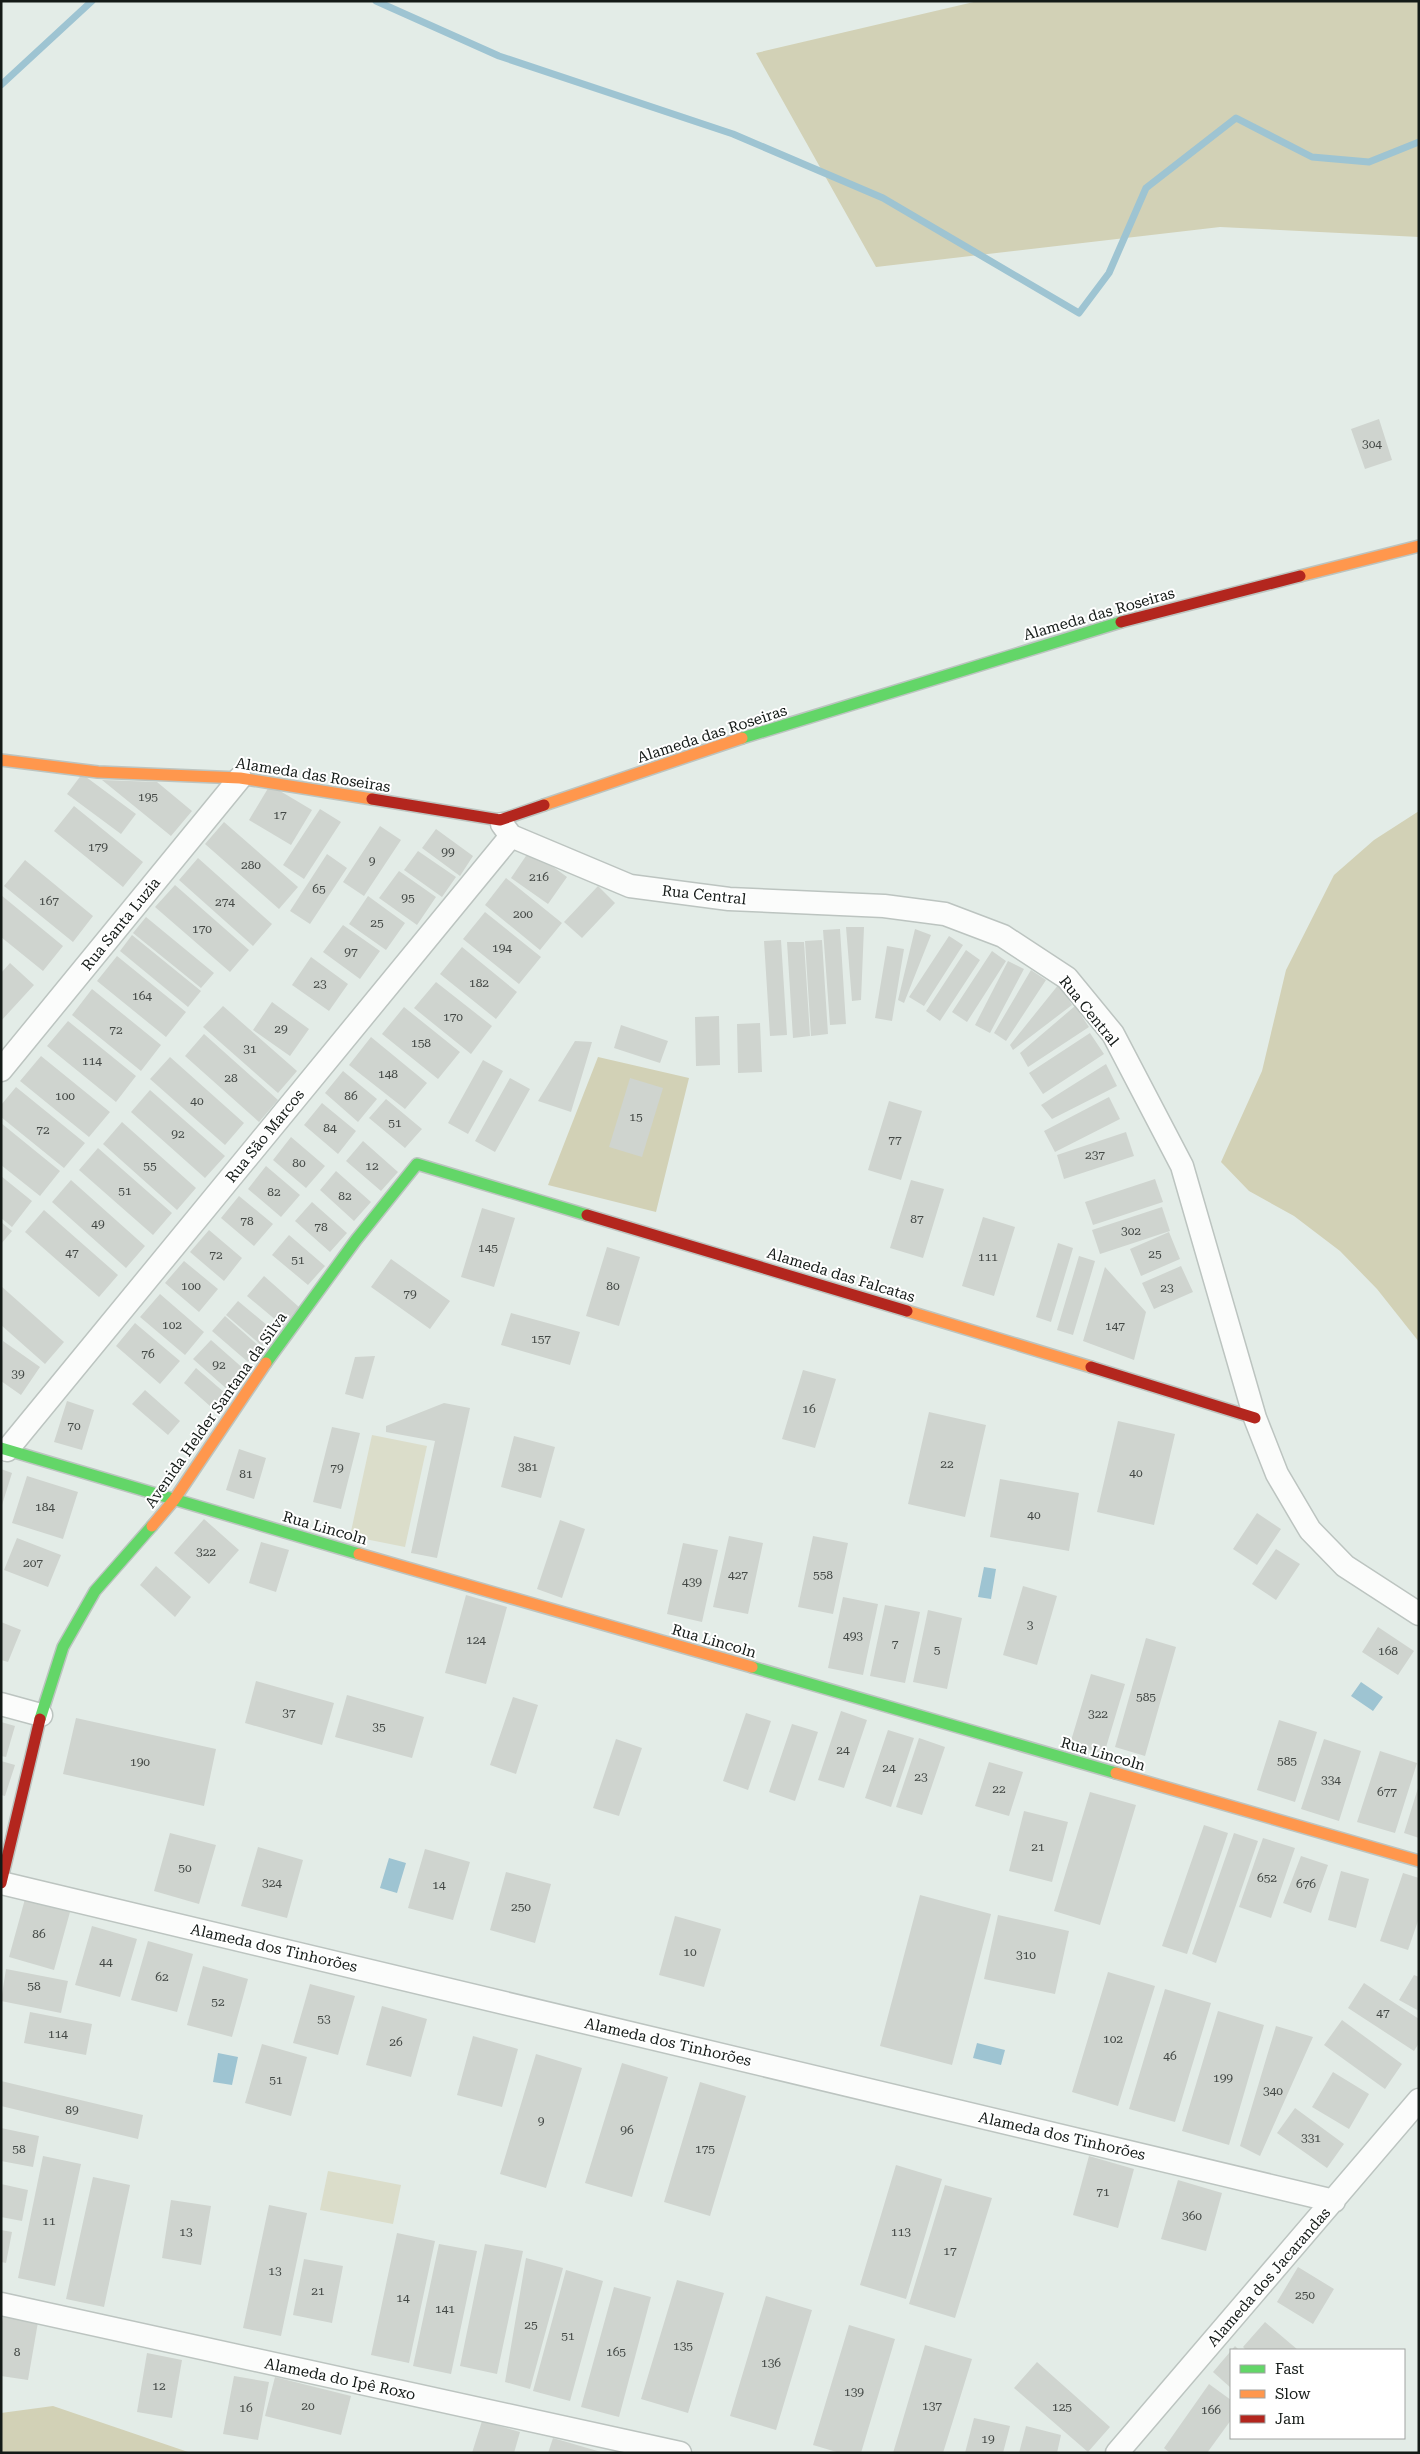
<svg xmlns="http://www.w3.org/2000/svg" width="1420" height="2454" font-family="'Roboto Serif',serif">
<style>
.green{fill:#dbddca}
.forest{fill:#d2d1b6}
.water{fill:#9ec4d2}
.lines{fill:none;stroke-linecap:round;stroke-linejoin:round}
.stream{stroke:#9ec4d2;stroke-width:7}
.building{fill:#cfd4cf}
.street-casing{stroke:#bcc4c0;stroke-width:25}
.fast-casing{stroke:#bcc4c0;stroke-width:14}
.slow-casing{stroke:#bcc4c0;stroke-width:14}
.jam-casing{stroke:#bcc4c0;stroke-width:14}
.street{stroke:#fbfcfb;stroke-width:22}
.fast{stroke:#63d668;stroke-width:11}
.slow{stroke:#ff974d;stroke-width:11}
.jam{stroke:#b3261e;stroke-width:11}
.labels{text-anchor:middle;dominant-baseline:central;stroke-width:4;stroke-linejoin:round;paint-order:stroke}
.number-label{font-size:12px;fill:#434845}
.street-label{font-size:15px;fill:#141a17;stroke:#fff}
</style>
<rect width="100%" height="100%" fill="#e3ece7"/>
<path class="green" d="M372 1435 427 1446 405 1547 350 1536Z
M328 2171 401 2185 393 2224 320 2210Z"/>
<path class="forest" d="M978 1H1419V237L1220 227 876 267 756 53Z
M1419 811V1342L1377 1289 1340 1251 1294 1216 1249 1191 1221 1162 1262 1071 1286 970 1334 875 1374 840Z
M598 1057 689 1078 656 1212 548 1185Z
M53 2406 191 2453H1V2413Z"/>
<path class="water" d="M984 1567 996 1569 991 1599 978 1597Z
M1361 1682 1383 1697 1373 1711 1351 1696Z
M389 1858 406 1863 397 1893 380 1888Z
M977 2043 1005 2050 1001 2065 973 2058Z
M218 2053 238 2057 232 2085 213 2082Z"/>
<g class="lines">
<path class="stream" d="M376 1 499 56 733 134 883 198 1079 313 1109 273 1146 188 1236 118 1312 157 1369 162 1419 142
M1 85 92 1"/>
</g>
<path class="building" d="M1379 419 1392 460 1365 469 1351 429Z
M82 774 136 814 121 834 67 794Z
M102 780 157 782 192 811 171 836Z
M270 785 312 810 291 845 249 820Z
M74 806 143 862 123 887 54 831Z
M320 809 341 822 304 879 283 865Z
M224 822 298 887 279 909 205 844Z
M380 826 401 840 364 896 343 882Z
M436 829 473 856 460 876 422 848Z
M530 850 567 877 548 904 511 878Z
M418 851 456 877 442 897 404 870Z
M327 854 347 868 310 924 290 911Z
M198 858 272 924 253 946 179 880Z
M25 860 93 916 73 942 4 886Z
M399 871 436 897 417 925 379 898Z
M506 878 562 923 540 950 485 905Z
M175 885 249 950 230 972 155 907Z
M598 886 615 903 582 938 564 922Z
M1 895 63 946 43 971 1 937Z
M368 896 405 923 386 950 349 924Z
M485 912 541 957 519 984 463 939Z
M146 917 214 973 201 988 133 933Z
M343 925 380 951 360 979 323 952Z
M846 927H864L861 1000 852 1001Z
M840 929 846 1024 830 1025 823 930Z
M915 929 931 935 904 1003 898 1000Z
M132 935 201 991 188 1007 120 951Z
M949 936 963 945 924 1006 909 997Z
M781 940 787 1035 770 1036 764 941Z
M822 940 828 1034 811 1036 805 941Z
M787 942H804L810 1036 793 1038Z
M887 946 904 949 892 1021 875 1018Z
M462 947 517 992 496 1019 440 974Z
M966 950 980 960 940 1021 926 1011Z
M992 951 1006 961 967 1022 952 1012Z
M117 956 186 1012 166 1037 97 981Z
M311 957 348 984 329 1011 292 985Z
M1008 961 1024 969 990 1033 975 1025Z
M10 963 34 985 1 1021V973Z
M1031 970 1046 980 1006 1041 994 1033Z
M436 982 492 1026 471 1054 414 1008Z
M1059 984 1072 1005 1013 1050 1010 1045Z
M92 989 161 1045 141 1071 72 1015Z
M272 1002 309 1029 290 1056 253 1030Z
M223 1006 297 1071 278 1093 203 1027Z
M1075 1006 1089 1027 1028 1067 1020 1053Z
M404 1007 460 1052 438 1079 382 1034Z
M719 1016 720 1065 696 1066 695 1017Z
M68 1021 136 1076 116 1102 47 1046Z
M760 1023 762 1072 738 1073 737 1024Z
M621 1025 668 1041 660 1063 614 1048Z
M1090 1033 1104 1054 1043 1094 1029 1073Z
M204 1034 278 1100 259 1122 185 1056Z
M371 1037 427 1083 405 1109 349 1065Z
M575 1041 592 1042 571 1112 538 1101Z
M41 1056 110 1112 89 1137 20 1081Z
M170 1057 244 1123 225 1145 150 1079Z
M483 1060 503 1071 468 1134 448 1123Z
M1106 1064 1117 1086 1052 1119 1041 1105Z
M343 1071 377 1099 358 1122 325 1093Z
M510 1078 530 1089 495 1152 475 1141Z
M630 1078 663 1088 642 1157 609 1147Z
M16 1087 85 1143 64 1168 1 1117V1105Z
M150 1090 225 1156 205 1178 131 1112Z
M1109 1097 1120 1119 1055 1152 1044 1131Z
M386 1099 422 1129 405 1148 369 1118Z
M889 1101 922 1111 901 1180 868 1170Z
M322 1103 356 1131 338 1154 304 1125Z
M122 1122 196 1188 177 1210 103 1144Z
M1 1123 60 1171 40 1196 1 1165Z
M1126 1132 1134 1156 1064 1179 1057 1155Z
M291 1137 325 1166 306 1188 273 1160Z
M363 1141 398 1172 381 1191 346 1161Z
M98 1148 172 1213 153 1235 79 1170Z
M266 1166 300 1195 281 1217 248 1189Z
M336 1171 371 1202 354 1221 320 1190Z
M1 1176 32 1201 12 1227 1 1218Z
M1155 1179 1163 1202 1093 1225 1085 1202Z
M71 1180 145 1246 126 1268 52 1202Z
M911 1180 944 1189 923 1258 890 1248Z
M239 1196 273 1224 254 1246 221 1218Z
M312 1202 347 1233 330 1252 295 1221Z
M1162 1207 1170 1231 1100 1254 1092 1230Z
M482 1208 515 1218 494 1287 461 1277Z
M44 1210 118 1275 99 1297 25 1232Z
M983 1217 1015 1227 994 1296 962 1286Z
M1 1222 12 1231 1 1244Z
M209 1230 242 1258 224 1281 190 1252Z
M1169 1232 1180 1259 1141 1276 1130 1249Z
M289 1235 325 1266 308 1285 272 1255Z
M1058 1243 1073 1248 1051 1322 1036 1317Z
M607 1247 640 1257 619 1326 586 1316Z
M1079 1256 1095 1261 1073 1335 1057 1330Z
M391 1259 450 1301 430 1329 371 1287Z
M184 1261 218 1289 199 1312 165 1283Z
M1181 1266 1193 1292 1154 1309 1142 1283Z
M1105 1267 1146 1312 1134 1360 1083 1341Z
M264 1276 299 1307 283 1326 247 1296Z
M1 1286 64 1342 45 1364 1 1325Z
M160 1294 204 1332 185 1355 140 1317Z
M238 1301 274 1331 262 1346 226 1315Z
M511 1313 580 1332 570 1365 501 1345Z
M225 1316 260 1347 248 1362 212 1331Z
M135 1323 180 1361 160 1384 116 1346Z
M211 1340 245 1370 228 1390 193 1359Z
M3 1341 40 1367 21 1395 1 1381Z
M375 1356 363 1399 345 1394 355 1357Z
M196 1368 232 1399 219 1414 184 1383Z
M803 1370 836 1379 815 1448 782 1439Z
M145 1390 180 1421 168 1435 132 1404Z
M67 1401 94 1410 82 1450 54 1442Z
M444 1403 470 1408 437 1558 411 1553 435 1441 386 1432V1426Z
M929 1412 986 1425 965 1517 908 1504Z
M1118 1421 1175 1434 1154 1525 1097 1512Z
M332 1427 360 1433 341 1509 313 1502Z
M514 1436 555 1447 541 1498 501 1487Z
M239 1449 266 1458 254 1499 226 1490Z
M1 1469 12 1473 2 1505H1Z
M27 1476 78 1492 63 1539 12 1523Z
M1000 1479 1079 1493 1069 1551 990 1537Z
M1257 1513 1281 1529 1257 1565 1233 1549Z
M204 1519 239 1550 209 1584 174 1553Z
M560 1520 585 1529 562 1598 537 1589Z
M729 1536 763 1543 748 1614 713 1607Z
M813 1536 848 1543 833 1614 798 1607Z
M17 1538 61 1555 48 1587 4 1570Z
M261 1542 289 1550 276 1592 249 1583Z
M683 1543 718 1550 702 1622 667 1614Z
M1276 1549 1300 1564 1276 1600 1252 1584Z
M156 1566 191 1597 175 1617 140 1585Z
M1023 1586 1057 1596 1037 1665 1003 1655Z
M466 1595 507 1607 486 1684 445 1673Z
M843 1597 878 1604 863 1675 828 1668Z
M885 1605 920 1612 905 1683 870 1676Z
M928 1610 962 1618 947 1689 913 1682Z
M1 1622 21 1630 8 1662 1 1660Z
M1378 1627 1414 1651 1398 1675 1362 1652Z
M1146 1638 1176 1647 1145 1756 1115 1747Z
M1091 1674 1125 1684 1104 1754 1070 1744Z
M256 1681 334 1703 322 1745 245 1723Z
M347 1695 424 1717 412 1758 335 1737Z
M513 1697 538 1705 516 1774 490 1765Z
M841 1711 867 1720 844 1788 818 1780Z
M746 1713 771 1721 748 1790 723 1781Z
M76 1718 216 1749 204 1806 63 1774Z
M1279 1720 1317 1732 1295 1802 1257 1790Z
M1 1722 15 1726 6 1757 1 1756Z
M792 1724 818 1732 795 1801 769 1792Z
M888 1730 914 1738 891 1807 865 1798Z
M919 1738 945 1747 922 1815 896 1807Z
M616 1739 642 1748 619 1816 593 1808Z
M1324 1739 1361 1751 1339 1821 1301 1809Z
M1380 1751 1417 1763 1395 1833 1357 1822Z
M1 1761 15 1765 5 1796 1 1795Z
M989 1762 1023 1772 1009 1816 975 1806Z
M1418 1788H1419V1838L1404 1833Z
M1090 1792 1136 1805 1100 1925 1054 1911Z
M1024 1811 1068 1822 1052 1882 1009 1871Z
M1204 1825 1228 1833 1187 1954 1162 1946Z
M170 1833 216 1845 199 1904 154 1891Z
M1234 1833 1258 1841 1216 1963 1192 1954Z
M1263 1838 1295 1848 1271 1918 1239 1907Z
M258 1847 303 1860 287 1918 241 1906Z
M425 1849 470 1862 453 1920 408 1908Z
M1301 1856 1328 1865 1311 1913 1283 1903Z
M1341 1871 1369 1879 1356 1928 1328 1920Z
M506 1872 551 1884 535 1943 490 1930Z
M1403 1873 1419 1878V1918L1408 1950 1380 1941Z
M920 1895 991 1914 952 2065 880 2046Z
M25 1899 70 1912 54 1970 9 1957Z
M998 1915 1069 1931 1055 1994 984 1979Z
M675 1916 721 1929 704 1987 659 1975Z
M92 1926 137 1939 120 1997 75 1985Z
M148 1941 193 1954 177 2012 131 2000Z
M203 1966 248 1979 232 2037 187 2025Z
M6 1969 68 1981 61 2013 1 2001Z
M1108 1972 1155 1986 1118 2106 1072 2092Z
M1414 1975 1419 1977V2011L1399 2000Z
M1364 1983 1419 2019V2043L1414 2051 1348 2008Z
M310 1984 355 1996 338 2055 293 2043Z
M1165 1989 1211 2003 1175 2122 1129 2109Z
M382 2006 427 2019 411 2077 366 2065Z
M1218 2011 1264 2025 1229 2145 1182 2131Z
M30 2012 92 2024 86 2055 24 2043Z
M1342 2020 1402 2064 1385 2089 1324 2045Z
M1276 2026 1313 2037 1260 2156 1240 2146Z
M473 2036 518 2049 502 2107 457 2095Z
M262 2044 307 2057 291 2116 245 2103Z
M536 2054 582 2068 546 2188 500 2174Z
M622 2063 668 2077 632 2197 585 2183Z
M1333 2072 1369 2094 1349 2129 1312 2107Z
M1 2081 143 2115 138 2139 1 2106Z
M700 2082 746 2096 710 2216 664 2202Z
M1295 2108 1344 2144 1327 2168 1277 2133Z
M1 2128 39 2136 33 2167 1 2161Z
M43 2156 81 2164 55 2286 18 2278Z
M1089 2156 1134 2169 1118 2228 1073 2215Z
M896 2165 942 2179 906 2299 860 2285Z
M93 2177 130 2185 104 2307 66 2299Z
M1178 2180 1222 2193 1206 2251 1161 2239Z
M1 2184 28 2190 22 2221 1 2217Z
M945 2185 992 2198 955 2318 909 2304Z
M171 2200 211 2206 201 2265 162 2258Z
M269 2205 307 2213 281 2336 243 2328Z
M1 2230 12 2232 6 2263 1 2262Z
M397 2233 435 2241 409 2363 371 2355Z
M439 2244 477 2251 451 2374 413 2366Z
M485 2244 523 2251 497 2374 460 2366Z
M526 2258 563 2268 530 2389 505 2382Z
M304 2259 343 2266 332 2323 293 2315Z
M1298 2267 1334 2289 1313 2324 1277 2302Z
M566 2270 603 2281 570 2401 533 2391Z
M677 2280 724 2293 688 2413 641 2399Z
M614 2287 651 2297 619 2417 581 2407Z
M766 2296 812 2310 776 2430 730 2416Z
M3 2316 38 2322 28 2380 1 2376V2328Z
M1265 2322 1298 2350H1246L1243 2347Z
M849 2325 895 2339 861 2453H840L813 2445Z
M925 2345 972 2359 943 2453H893Z
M1235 2346 1239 2350H1231V2388L1213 2372Z
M147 2353 182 2360 172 2418 137 2412Z
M1037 2362 1110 2427 1088 2452 1014 2388Z
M234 2376 269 2382 258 2440 223 2434Z
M275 2377 351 2396 341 2435 265 2416Z
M1209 2384 1231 2400V2420L1207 2453H1170L1164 2448Z
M974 2418 1010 2426 1003 2453H965Z
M482 2421 520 2432 514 2453H472Z
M1026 2426 1061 2435 1057 2453H1019Z
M553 2438 601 2452V2453H548Z"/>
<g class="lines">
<g class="street-casing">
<path id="street" d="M511 836 630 886 729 899 884 906 945 914 1003 936 1067 978 1113 1034 1182 1166 1255 1418 1277 1474 1310 1530 1345 1566 1419 1614
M1 1070 240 778
M7 1450 511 836 502 824
M1 1704 41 1715
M1 1883 1334 2201
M1 2304 680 2453
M1117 2453 1419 2100"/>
</g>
<g class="fast-casing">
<path id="fast" d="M742 738 1121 622
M266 1363 356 1240 417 1164 587 1215
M1 1448 359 1554
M752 1667 1116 1773
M40 1719 63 1647 95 1591 152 1526"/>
</g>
<g class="slow-casing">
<path id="slow" d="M1300 576 1419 546
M1 760 98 772 240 778 372 799
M544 805 742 738
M907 1311 1091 1367
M152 1526 174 1500 266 1363
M359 1554 752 1667
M1116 1773 1419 1861"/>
</g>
<g class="jam-casing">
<path id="jam" d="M1121 622 1300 576
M372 799 500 820 544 805
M587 1215 907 1311
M1091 1367 1255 1418
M1 1883 40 1719"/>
</g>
<use href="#street" class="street"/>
<use href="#fast" class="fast"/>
<use href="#slow" class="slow"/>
<use href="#jam" class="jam"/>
</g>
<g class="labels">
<g class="number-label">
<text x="1372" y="444">304</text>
<text x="148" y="797">195</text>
<text x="280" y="815">17</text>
<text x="98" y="847">179</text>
<text x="448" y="852">99</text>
<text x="372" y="861">9</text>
<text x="251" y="865">280</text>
<text x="539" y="877">216</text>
<text x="319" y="889">65</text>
<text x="408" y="898">95</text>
<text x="49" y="901">167</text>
<text x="225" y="902">274</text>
<text x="523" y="914">200</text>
<text x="377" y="923">25</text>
<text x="202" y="929">170</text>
<text x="502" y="948">194</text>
<text x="351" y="952">97</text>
<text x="479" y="983">182</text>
<text x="320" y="984">23</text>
<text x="142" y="996">164</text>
<text x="453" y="1017">170</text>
<text x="281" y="1029">29</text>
<text x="116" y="1030">72</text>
<text x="421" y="1043">158</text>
<text x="250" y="1049">31</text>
<text x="92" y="1061">114</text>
<text x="388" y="1074">148</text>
<text x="231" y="1078">28</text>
<text x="65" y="1096">100</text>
<text x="351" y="1096">86</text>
<text x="197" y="1101">40</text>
<text x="636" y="1117">15</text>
<text x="395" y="1123">51</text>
<text x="330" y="1128">84</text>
<text x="43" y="1130">72</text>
<text x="178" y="1134">92</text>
<text x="895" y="1140">77</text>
<text x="1095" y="1155">237</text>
<text x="299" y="1163">80</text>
<text x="150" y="1166">55</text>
<text x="372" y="1166">12</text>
<text x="125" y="1191">51</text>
<text x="274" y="1192">82</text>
<text x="345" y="1196">82</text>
<text x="917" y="1219">87</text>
<text x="247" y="1221">78</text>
<text x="98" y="1224">49</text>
<text x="321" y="1227">78</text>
<text x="1131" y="1231">302</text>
<text x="488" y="1248">145</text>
<text x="72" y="1253">47</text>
<text x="1155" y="1254">25</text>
<text x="216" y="1255">72</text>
<text x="988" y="1257">111</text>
<text x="298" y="1260">51</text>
<text x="191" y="1286">100</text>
<text x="613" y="1286">80</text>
<text x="1167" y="1288">23</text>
<text x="410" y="1294">79</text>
<text x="172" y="1325">102</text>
<text x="1115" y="1326">147</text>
<text x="541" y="1339">157</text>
<text x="148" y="1354">76</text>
<text x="219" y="1365">92</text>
<text x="18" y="1374">39</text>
<text x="809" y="1409">16</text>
<text x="74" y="1426">70</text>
<text x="947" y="1464">22</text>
<text x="528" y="1467">381</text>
<text x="337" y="1468">79</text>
<text x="1136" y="1473">40</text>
<text x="246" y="1474">81</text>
<text x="45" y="1507">184</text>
<text x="1034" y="1515">40</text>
<text x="206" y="1552">322</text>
<text x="33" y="1563">207</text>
<text x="738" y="1575">427</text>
<text x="823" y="1575">558</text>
<text x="692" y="1582">439</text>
<text x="1030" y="1625">3</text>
<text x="853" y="1636">493</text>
<text x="476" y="1640">124</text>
<text x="895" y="1644">7</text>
<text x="937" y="1650">5</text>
<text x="1388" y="1651">168</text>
<text x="1146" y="1697">585</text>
<text x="289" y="1713">37</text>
<text x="1098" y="1714">322</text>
<text x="379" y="1727">35</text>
<text x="843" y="1750">24</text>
<text x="1287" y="1761">585</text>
<text x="140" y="1762">190</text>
<text x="889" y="1768">24</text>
<text x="921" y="1777">23</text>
<text x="1331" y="1780">334</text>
<text x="999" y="1789">22</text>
<text x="1387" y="1792">677</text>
<text x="1038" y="1847">21</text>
<text x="185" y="1868">50</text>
<text x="1267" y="1878">652</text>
<text x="272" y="1883">324</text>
<text x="1306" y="1884">676</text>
<text x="439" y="1885">14</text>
<text x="521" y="1907">250</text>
<text x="39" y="1934">86</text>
<text x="690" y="1952">10</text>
<text x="1026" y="1955">310</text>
<text x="106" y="1962">44</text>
<text x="162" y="1977">62</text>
<text x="34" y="1986">58</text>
<text x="218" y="2002">52</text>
<text x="1383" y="2013">47</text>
<text x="324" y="2019">53</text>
<text x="58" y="2034">114</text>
<text x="1113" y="2039">102</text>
<text x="396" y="2042">26</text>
<text x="1170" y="2056">46</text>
<text x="1223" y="2078">199</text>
<text x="276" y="2080">51</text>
<text x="1273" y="2091">340</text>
<text x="72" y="2110">89</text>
<text x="541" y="2121">9</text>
<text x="627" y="2130">96</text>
<text x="1311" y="2138">331</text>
<text x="19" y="2149">58</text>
<text x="705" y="2149">175</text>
<text x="1103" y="2192">71</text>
<text x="1192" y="2216">360</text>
<text x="49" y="2221">11</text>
<text x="186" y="2232">13</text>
<text x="901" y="2232">113</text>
<text x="950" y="2251">17</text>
<text x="275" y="2271">13</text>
<text x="318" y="2291">21</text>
<text x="1305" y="2295">250</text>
<text x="403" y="2298">14</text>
<text x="445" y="2309">141</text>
<text x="531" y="2325">25</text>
<text x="568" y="2336">51</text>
<text x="683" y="2346">135</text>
<text x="17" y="2352">8</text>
<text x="616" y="2352">165</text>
<text x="771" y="2363">136</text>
<text x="159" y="2386">12</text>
<text x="854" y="2392">139</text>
<text x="308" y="2406">20</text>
<text x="932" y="2406">137</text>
<text x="1062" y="2407">125</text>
<text x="246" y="2408">16</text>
<text x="1211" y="2410">166</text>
<text x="988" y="2439">19</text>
</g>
<g class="street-label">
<text transform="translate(1099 614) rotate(-16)">Alameda das Roseiras</text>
<text transform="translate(712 734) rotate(-18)">Alameda das Roseiras</text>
<text transform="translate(313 775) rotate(9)">Alameda das Roseiras</text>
<text transform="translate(704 895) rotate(6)">Rua Central</text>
<text transform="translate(121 924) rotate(-51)">Rua Santa Luzia</text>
<text transform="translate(1089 1011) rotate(51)">Rua Central</text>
<text transform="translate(265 1136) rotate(-51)">Rua São Marcos</text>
<text transform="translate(841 1275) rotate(17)">Alameda das Falcatas</text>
<text transform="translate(216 1410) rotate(-55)">Avenida Helder Santana da Silva</text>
<text transform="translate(325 1528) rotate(16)">Rua Lincoln</text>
<text transform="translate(714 1641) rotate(16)">Rua Lincoln</text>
<text transform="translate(1103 1754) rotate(16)">Rua Lincoln</text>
<text transform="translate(274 1948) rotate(13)">Alameda dos Tinhorões</text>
<text transform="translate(668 2042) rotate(13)">Alameda dos Tinhorões</text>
<text transform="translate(1062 2136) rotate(13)">Alameda dos Tinhorões</text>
<text transform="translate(1269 2277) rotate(-49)">Alameda dos Jacarandas</text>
<text transform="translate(340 2379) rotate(12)">Alameda do Ipê Roxo</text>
</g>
</g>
<rect width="1420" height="2454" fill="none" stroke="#141a17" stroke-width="5"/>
<rect x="1230" y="2349" width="175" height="90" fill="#ffffff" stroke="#a1a3a2"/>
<rect x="1240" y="2365" width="25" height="8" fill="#63d668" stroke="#a1a3a2"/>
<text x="1275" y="2374" font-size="15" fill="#141a17">Fast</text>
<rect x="1240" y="2390" width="25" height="8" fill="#ff974d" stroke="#a1a3a2"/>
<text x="1275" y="2399" font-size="15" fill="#141a17">Slow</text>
<rect x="1240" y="2415" width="25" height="8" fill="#b3261e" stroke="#a1a3a2"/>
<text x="1275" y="2424" font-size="15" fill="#141a17">Jam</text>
</svg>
